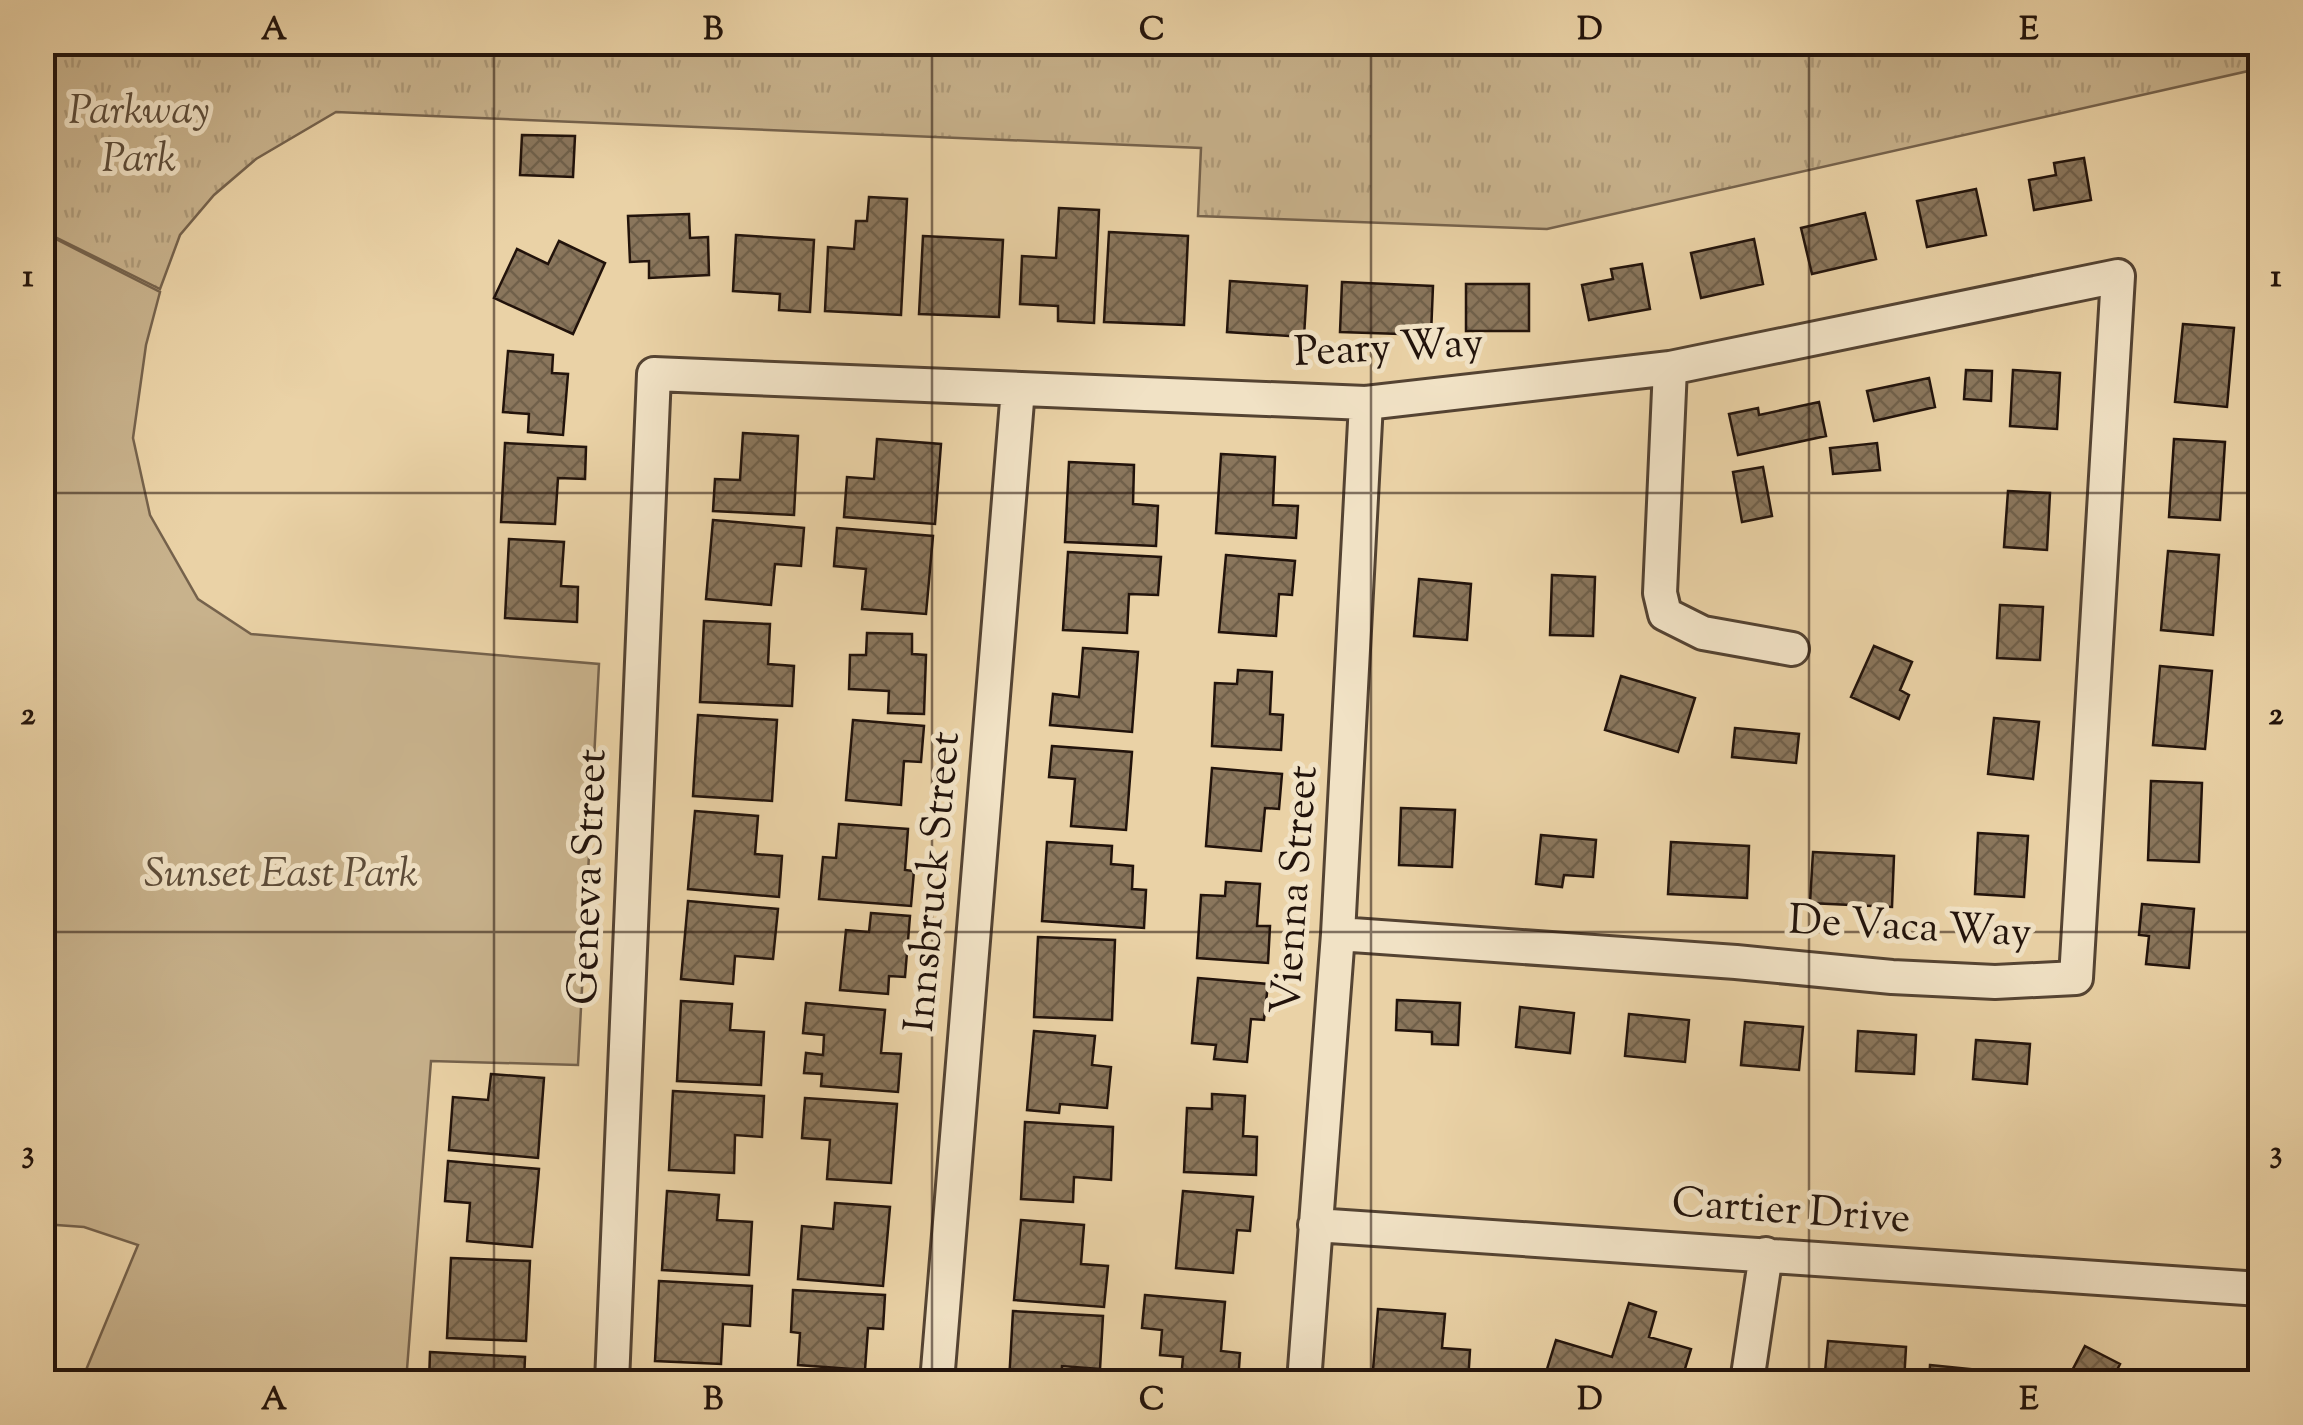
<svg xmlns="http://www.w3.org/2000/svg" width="2303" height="1425" font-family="'Sorts Mill Goudy',serif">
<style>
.grass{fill:url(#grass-tufts);stroke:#75624c;stroke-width:2.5}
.park{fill:#c8b28c;stroke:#75624c;stroke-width:2.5}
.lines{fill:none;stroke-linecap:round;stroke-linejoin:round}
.stream{stroke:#715f48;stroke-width:9}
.building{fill:url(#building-cross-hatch);stroke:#22130b;stroke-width:2.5}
.street-casing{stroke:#544332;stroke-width:38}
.street{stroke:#f1e2c5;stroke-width:32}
.grid{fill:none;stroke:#22130b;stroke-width:2.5;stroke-opacity:0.55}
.labels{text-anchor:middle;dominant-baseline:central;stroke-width:10;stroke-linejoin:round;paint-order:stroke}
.park-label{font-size:42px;font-style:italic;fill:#5c4b38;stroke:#f1e2c5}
.street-label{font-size:42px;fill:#22130b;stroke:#f1e2c5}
.neatline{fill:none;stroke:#22130b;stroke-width:4}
.grid-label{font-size:32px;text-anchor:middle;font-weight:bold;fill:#22130b}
</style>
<defs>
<pattern id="grass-tufts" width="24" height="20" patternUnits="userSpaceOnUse" patternTransform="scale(2.5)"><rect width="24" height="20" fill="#c8b28c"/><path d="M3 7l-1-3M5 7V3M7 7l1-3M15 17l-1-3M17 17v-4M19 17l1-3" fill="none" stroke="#ac9877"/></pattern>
<pattern id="building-cross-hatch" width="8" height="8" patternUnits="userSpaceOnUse" patternTransform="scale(2.5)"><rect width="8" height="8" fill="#8a765c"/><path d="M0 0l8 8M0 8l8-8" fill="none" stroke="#70604a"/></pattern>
</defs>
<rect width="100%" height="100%" fill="#ead2a6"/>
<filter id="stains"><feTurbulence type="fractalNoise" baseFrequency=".002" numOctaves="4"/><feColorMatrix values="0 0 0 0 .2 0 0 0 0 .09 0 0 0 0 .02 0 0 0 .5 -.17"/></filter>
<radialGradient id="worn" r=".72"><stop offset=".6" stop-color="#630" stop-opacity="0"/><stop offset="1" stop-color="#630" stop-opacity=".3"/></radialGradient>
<path class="grass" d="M2245 43 2257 69 1547 229 1198 216 1201 148 336 112 256 159 214 195 180 235 160 289 43 231V43Z"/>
<path class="park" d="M42 232 160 292 146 345 133 438 150 515 198 599 251 634 599 664 578 1065 431 1061 406 1382H81L138 1245 84 1227 43 1224 42 999 47 913 42 912Z"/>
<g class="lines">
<path class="stream" d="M1578 42 1604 45 1633 42"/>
</g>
<path class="building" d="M522 135 575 136 573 177 520 175Z
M2084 158 2091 200 2034 210 2029 180 2056 175 2054 163Z
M1976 189 1986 235 1927 247 1917 201Z
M869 197 907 199 901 315 825 311 828 247 854 249 856 221H867Z
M1059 208 1099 210 1094 323 1058 321V306L1020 304 1022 256 1056 258Z
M1865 213 1876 259 1812 274 1801 228Z
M689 214 690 238 708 237 709 275 649 278V261L630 262 628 216Z
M1109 232 1188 236 1184 325 1104 322Z
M736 235 814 240 810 312 779 310 780 294 733 291Z
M923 236 1003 240 999 317 919 314Z
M1754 239 1763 284 1701 298 1691 253Z
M559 241 605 263 573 334 494 298 517 249 548 264Z
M1642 264 1650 309 1589 320 1582 285 1613 279 1611 269Z
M1230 281 1307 286 1304 337 1227 332Z
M1342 282 1433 286 1431 335 1340 332Z
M1466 284H1529V331H1466Z
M2183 324 2234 328 2227 407 2175 402Z
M508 351 553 355 552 373 568 374 563 435 528 432 529 414 503 412Z
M1966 370 1992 371 1991 401 1964 399Z
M2013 370 2060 373 2057 429 2010 426Z
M1929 378 1935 407 1874 421 1867 391Z
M1819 402 1826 436 1738 455 1729 414 1758 408 1759 415Z
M743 433 798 436 794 515 713 511 715 479 740 480Z
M877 439 941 444 935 524 844 517 847 477 874 479Z
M2174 439 2225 442 2220 520 2169 517Z
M505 443 586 447 585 479 558 478 555 524 501 522Z
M1877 443 1880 470 1833 474 1830 448Z
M1221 454 1275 457 1273 505 1298 506 1296 538 1216 533Z
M1069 462 1134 465 1133 504 1158 506 1156 546 1065 542Z
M1763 467 1772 516 1742 522 1733 472Z
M2008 491 2050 493 2047 550 2004 547Z
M713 520 804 528 801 566 775 564 771 605 706 599Z
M837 528 933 536 926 614 862 609 866 569 834 566Z
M509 539 564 542 561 586 578 587 577 622 505 618Z
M2168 551 2219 555 2213 635 2161 630Z
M1068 552 1161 557 1158 595 1129 594 1127 633 1063 630Z
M1226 555 1295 561 1292 595 1279 594 1276 636 1219 632Z
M1552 575 1595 577 1593 636 1550 635Z
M1419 579 1471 584 1467 640 1414 636Z
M2000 605 2043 607 2040 660 1997 658Z
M704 621 770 624 768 664 794 666 792 706 700 702Z
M867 633 912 634V654L926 655 924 714 888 713 889 691 849 689 850 655H866Z
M1874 646 1912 662 1900 690 1909 695 1899 719 1851 697Z
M1083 648 1138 652 1132 732 1050 725 1053 694 1079 697Z
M2160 666 2212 671 2205 749 2153 745Z
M1238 670 1272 672 1270 714 1283 715 1281 750 1212 746 1215 683 1237 684Z
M1621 676 1695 698 1678 752 1605 730Z
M698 715 777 720 772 801 693 796Z
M1994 718 2039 722 2033 779 1988 774Z
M853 720 924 726 921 762 904 761 901 805 846 800Z
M1735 728 1799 734 1796 763 1732 757Z
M1052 746 1132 752 1126 830 1071 826 1075 779 1049 777Z
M1212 768 1282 774 1279 809 1265 808 1261 851 1206 846Z
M2151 781 2202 783 2199 862 2148 860Z
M1401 808 1455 810 1452 867 1399 865Z
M695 811 758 816 755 854 782 856 779 897 688 889Z
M839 824 908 829 905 870 914 871 911 906 819 899 823 857 836 858Z
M1978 833 2028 836 2024 897 1975 894Z
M1541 835 1596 840 1593 877 1564 875 1562 887 1536 884Z
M1047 842 1112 846 1111 864 1133 866 1132 889 1146 890 1144 928 1042 921Z
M1671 842 1749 846 1747 898 1668 894Z
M1813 852 1894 856 1892 907 1810 903Z
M1226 882 1260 884 1257 926H1270L1268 963 1197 958 1201 895 1225 896Z
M688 901 778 909 773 959 735 956 733 984 681 979Z
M2142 904 2194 909 2189 968 2146 964 2149 936 2139 935Z
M871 913 910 916 905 977 889 976 888 994 840 990 846 930 869 932Z
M1038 937 1115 940 1112 1020 1034 1017Z
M1198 978 1268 984 1264 1020 1251 1019 1247 1062 1214 1059 1216 1045 1192 1043Z
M1397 1000 1460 1003 1458 1045 1432 1044V1032L1396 1030Z
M681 1001 732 1004 730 1030 764 1032 761 1085 677 1081Z
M806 1003 885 1010 881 1053 901 1054 898 1092 821 1086 822 1074 804 1073 806 1053 823 1055 824 1035 803 1033Z
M1520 1007 1574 1013 1570 1053 1516 1047Z
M1629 1014 1689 1020 1685 1062 1625 1056Z
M1745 1022 1803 1027 1799 1070 1741 1065Z
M1034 1031 1095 1036 1092 1065 1111 1067 1107 1108 1060 1104 1059 1113 1027 1110Z
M1858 1031 1916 1035 1914 1074 1856 1071Z
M1976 1040 2030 1044 2027 1084 1973 1079Z
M491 1074 544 1078 538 1158 449 1150 453 1097 488 1100Z
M673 1091 764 1096 762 1137 735 1135 734 1173 669 1170Z
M1212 1094 1245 1096 1243 1136 1257 1137 1256 1175 1184 1172 1187 1108 1212 1109Z
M805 1098 897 1104 891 1183 827 1179 830 1140 802 1138Z
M1025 1122 1113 1127 1111 1180 1074 1177 1073 1202 1021 1199Z
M448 1161 539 1169 532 1247 467 1241 470 1203 445 1201Z
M667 1191 719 1195 717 1220 752 1222 749 1275 662 1270Z
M1183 1191 1253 1197 1250 1231 1237 1230 1233 1273 1176 1268Z
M835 1203 890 1207 883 1286 798 1279 802 1226 833 1229Z
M1021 1220 1084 1225 1081 1264 1108 1266 1104 1307 1014 1300Z
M451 1258 530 1261 526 1341 447 1338Z
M659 1281 752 1286 750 1326 723 1324 721 1364 655 1361Z
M793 1290 885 1295 883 1329 868 1328 865 1370 798 1365 800 1333 791 1332Z
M1145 1295 1225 1302 1221 1351 1240 1353 1238 1382 1181 1380 1183 1357 1160 1355 1162 1330 1142 1328Z
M1629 1303 1656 1312 1649 1337 1691 1349 1681 1382H1543L1556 1340 1612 1357Z
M1378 1309 1445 1314 1442 1348 1470 1350 1468 1382H1372Z
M1013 1311 1103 1316 1100 1369 1062 1366 1061 1382H1009Z
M1828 1341 1906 1347 1904 1382H1824Z
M2085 1346 2120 1364 2111 1382H2066Z
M430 1352 525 1357 524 1382H429Z
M1930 1365 2010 1373 2009 1382H1929Z"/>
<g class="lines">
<g class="street-casing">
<path id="street" d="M1670 368 1660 593 1665 614 1703 633 1792 649
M1315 1225 2260 1289
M612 1382 654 374 1366 403 1670 368 2118 276 2076 978 1995 982 1892 977 1736 962 1338 934
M937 1382 1018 389
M1304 1382 1338 934 1366 403
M1747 1382 1766 1254"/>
</g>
<use href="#street" class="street"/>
</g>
<path class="grid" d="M494 42V1382M932 42V1382M1371 42V1382M1809 42V1382M42 493H2260M42 932H2260"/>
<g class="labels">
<g class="park-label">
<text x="139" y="113">Parkway<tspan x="139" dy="48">Park</tspan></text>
<text x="281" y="876">Sunset East Park</text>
</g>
<g class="street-label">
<text transform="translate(1389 350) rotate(-3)">Peary Way</text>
<text transform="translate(590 877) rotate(-88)">Geneva Street</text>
<text transform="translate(935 882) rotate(-85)">Innsbruck Street</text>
<text transform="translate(1297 890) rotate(-86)">Vienna Street</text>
<text transform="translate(1910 929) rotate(3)">De Vaca Way</text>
<text transform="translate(1791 1213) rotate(4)">Cartier Drive</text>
</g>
</g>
<rect width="2303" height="1425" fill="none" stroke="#ead2a6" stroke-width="110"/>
<rect x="55" y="55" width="2193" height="1315" class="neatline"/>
<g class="grid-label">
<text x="274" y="39">A</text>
<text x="713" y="39">B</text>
<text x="1152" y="39">C</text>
<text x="1590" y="39">D</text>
<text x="2029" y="39">E</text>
<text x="28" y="286">1</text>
<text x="2276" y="286">1</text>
<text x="28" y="724">2</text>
<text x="2276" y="724">2</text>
<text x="28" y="1162">3</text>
<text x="2276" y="1162">3</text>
<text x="274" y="1409">A</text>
<text x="713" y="1409">B</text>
<text x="1152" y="1409">C</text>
<text x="1590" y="1409">D</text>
<text x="2029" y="1409">E</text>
</g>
<rect width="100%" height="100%" filter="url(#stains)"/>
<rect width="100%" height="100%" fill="url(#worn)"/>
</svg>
